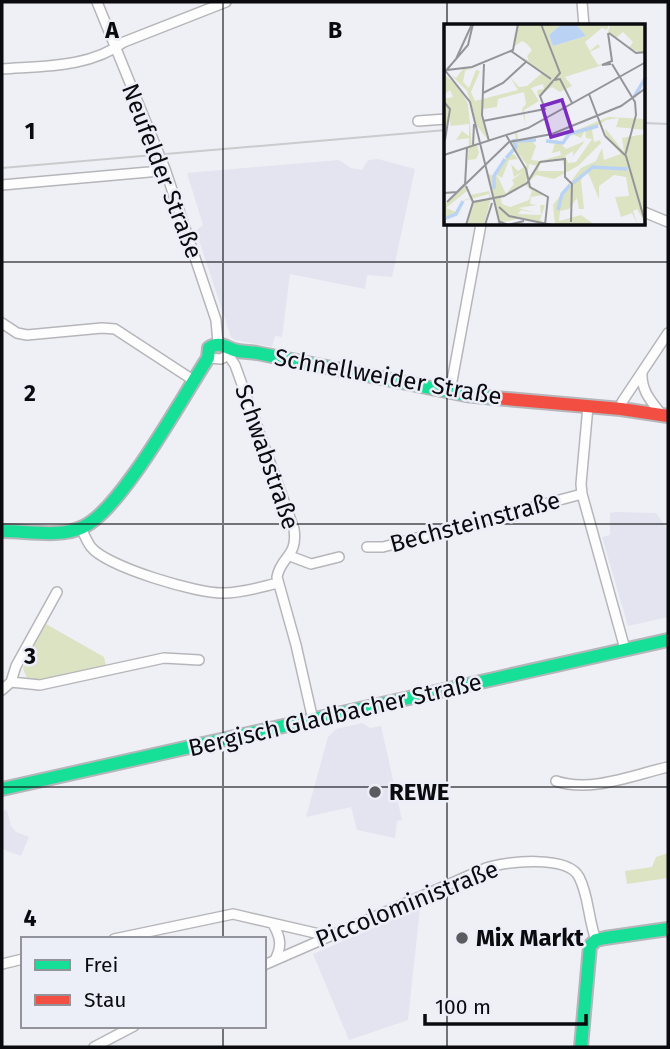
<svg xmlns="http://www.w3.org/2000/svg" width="670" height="1049" font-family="'Fira Sans',sans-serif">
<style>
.built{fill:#e3e4ef}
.green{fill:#dbe3c2}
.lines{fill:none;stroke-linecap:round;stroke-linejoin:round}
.street-casing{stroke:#b6b6ba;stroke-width:12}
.fast-casing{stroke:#b6b6ba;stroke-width:16}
.jam-casing{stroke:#b6b6ba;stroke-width:16}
.street{stroke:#fdfdfe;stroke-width:9}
.fast{stroke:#16e098;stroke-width:12}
.jam{stroke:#f24e42;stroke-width:12}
.tram{stroke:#cbcbcd;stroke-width:2}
.grid{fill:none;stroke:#0b0b0f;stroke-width:2;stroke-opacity:0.55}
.poi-dot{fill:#5b5b60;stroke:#eceef8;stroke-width:2.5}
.labels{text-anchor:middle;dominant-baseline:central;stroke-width:5;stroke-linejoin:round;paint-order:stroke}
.street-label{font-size:24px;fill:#0b0b0f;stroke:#eceef8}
.poi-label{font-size:24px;font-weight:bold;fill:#0b0b0f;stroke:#eceef8;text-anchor:start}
.inset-river{fill:none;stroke:#bad3f4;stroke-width:3.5}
.inset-road{fill:none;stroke:#949499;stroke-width:2}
.view{fill:#7b2cbf;fill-opacity:0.15;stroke:#7b2cbf;stroke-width:3.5}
.inset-edge{fill:none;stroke:#0b0b0f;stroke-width:3.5}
.grid-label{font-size:23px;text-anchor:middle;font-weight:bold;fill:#0b0b0f;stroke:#eceef8;stroke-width:5;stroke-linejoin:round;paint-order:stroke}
</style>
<rect width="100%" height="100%" fill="#eff0f5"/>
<path class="built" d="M378 159 415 169 392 277 367 275 365 289 290 274 282 337 275 336 272 347 235 340 231 337 196 231 203 225 187 173 339 160 351 168 362 170 368 160Z
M616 512 656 513 668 530V617L628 626 602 537 610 535V513Z
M362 723 370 728 381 726 402 820 397 821 395 838 357 830 351 807 306 817 328 737 336 729Z
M7 810 11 826 16 832 29 837 21 856 2 849V811Z
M420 908 408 1020 349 1040 313 954Z"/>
<path class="green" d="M46 624 104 657 106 666 37 682 27 678 23 669 25 662Z
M668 853V878L627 884 625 871 652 867 656 857Z"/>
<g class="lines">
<g class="street-casing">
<path id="street" d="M97 2 165 169 216 320 218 343
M582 2 584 26
M2 69C43 66 89 68 124 42L226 2
M418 121 446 119
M2 185 149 172 165 169
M644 212 668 222
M2 323 17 333 27 335 102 328 115 329 193 380
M229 356 235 365 294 529C298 557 281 556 277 577L296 645 313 720
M208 358 221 359 232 353
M642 372C641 391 651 401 662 415
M450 392 481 224
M588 406 581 484 582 494 625 649
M621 409 622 402 668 333
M81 528C84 534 87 542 91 547 107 567 198 594 224 593 242 593 261 587 278 583
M367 547H383L582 494
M290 556 311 564 339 557
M11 682 16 666 57 592
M2 690 11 682 40 685 164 658 199 660
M556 781C591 793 633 775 668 767
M273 924C281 938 282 946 275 960
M114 939 233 914 328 936
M2 964 23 959
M264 965 486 868C506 861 568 855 579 877 589 896 588 919 596 940
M94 1047 134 1026"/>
</g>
<g class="fast-casing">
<path id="fast" d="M2 531C27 531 60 538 83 527 121 510 183 396 208 358L209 348C221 340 226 349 238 351 244 352 251 352 257 353L466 395 495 398
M2 789 668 640
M581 1047 590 946 596 940 605 938 668 929"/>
</g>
<g class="jam-casing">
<path id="jam" d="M495 398 621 409 668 416"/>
</g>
<use href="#street" class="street"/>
<use href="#fast" class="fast"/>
<use href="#jam" class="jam"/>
<path class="tram" d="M644 123 668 124
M2 168 446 130"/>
</g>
<path class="grid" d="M223 2V939M447 2V26M447 224V1047M2 262H668M2 524H668M2 787H668M223 1026V1047"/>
<g class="poi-dot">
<circle cx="375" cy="792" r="7"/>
<circle cx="462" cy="938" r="7"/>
</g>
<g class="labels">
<g class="street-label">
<text transform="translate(162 171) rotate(69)">Neufelder Straße</text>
<text transform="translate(388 377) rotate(10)">Schnellweider Straße</text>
<text transform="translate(267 457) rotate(71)">Schwabstraße</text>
<text transform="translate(475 522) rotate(-15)">Bechsteinstraße</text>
<text transform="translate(335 715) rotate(-13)">Bergisch Gladbacher Straße</text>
<text transform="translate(407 904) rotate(-22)">Piccoloministraße</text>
</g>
<g class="poi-label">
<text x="389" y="792">REWE</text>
<text x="476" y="938">Mix Markt</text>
</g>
</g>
<g transform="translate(444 24)">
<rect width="201" height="201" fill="#eff0f5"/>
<path d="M73 0H118L105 11 109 22 142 12 132 0H165L163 6 158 4 141 18 146 27 154 20 156 23 146 28 154 41 171 37 121 53 128 62 116 68 108 63 94 72 93 66 100 65 99 60 87 64 95 77 80 86 82 103 78 85 82 80 80 68 54 75 53 83 39 85 38 91 44 116 33 102 23 67 7 51 12 54 19 45 28 44 21 47 19 58 25 64 32 46 36 47 27 68 31 77 74 66 66 53 75 63 83 62 98 49 77 32 85 37 83 32 88 26 83 20 78 17 71 22ZM166 0H201V31L185 24 189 18 179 8 172 14 164 9ZM0 50 15 63 24 80 28 122 33 121 35 129 32 135 24 136 25 114 12 116 18 107 25 112V100L7 102 5 93 0 110V75L9 73 6 66 1 70ZM164 93 201 95V106L172 103 175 94 162 96 148 106 150 118 156 116 157 119 134 142 110 155 92 151 84 159 94 142 85 140 82 159 99 171 87 173 86 180 93 181 74 184 93 189 77 186 74 190 97 191 96 181H101L96 196 101 199 77 194 56 199 44 150 52 153 63 132 70 130 74 135 65 136 58 154 53 151 62 170 70 160 68 156 80 147 70 153 67 140 74 147 83 141 65 117 72 114 71 109 62 112 82 105 73 108 74 115 69 116H87L92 122 87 136 96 137 117 131 116 127 108 129 112 115 122 125 141 117 129 132V127L121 132 124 139 132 138 148 115 142 114 141 106 137 114 128 110 120 118 122 114 126 109ZM118 134 121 147H94L96 138ZM81 160 88 167 85 176 66 183 58 180 57 174ZM161 104 180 128 178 114 201 110V199L193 185 189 187 194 201 188 189 177 193 171 173 185 172 182 153 170 151 155 162V175L143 146 137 156 140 185H135L133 174 125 185 116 187 115 197 137 191 151 201H111L109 181 137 144 152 137 158 124 160 136 177 130 162 113ZM21 162 23 167 2 184 12 188 20 176 27 174 26 171 45 167 47 174 40 201H23L29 178 45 174V170L19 177 12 191 0 196V181Z" fill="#dbe3c2" fill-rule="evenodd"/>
<path d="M118 0H132L142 12 109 22 105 11Z" fill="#bad3f4"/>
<path class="inset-river" d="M190 73 202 53M102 117 119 119 125 110 154 102M62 134 72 123 70 117 92 116M129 159 149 143 183 145M50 165V152L61 135M114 186 118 170 126 161M0 195 12 190 19 177"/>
<path class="inset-road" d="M97 0 116 49 110 56 116 55 128 79M164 9 168 37 158 41 167 40M165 9 192 29 202 28M67 27 107 55M12 35 28 0M40 40 38 91 45 117M168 40 191 78 192 91 181 132M0 45 26 78 56 201M3 46 28 43 69 26 74 0M0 49 24 21 29 0M39 69 59 59 83 37M145 70 161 112M0 78 6 85 1 116M39 97 101 85 96 72 109 57M62 111 82 145 86 163 104 173 101 201M161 112 182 132 202 201M29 122 30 100M0 131 84 104 202 38M21 161 23 124M22 162 29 178 60 172 83 159 96 138 121 135V153L128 160 127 198M0 169 13 168 21 160M3 178 65 118 108 110 177 82 202 64M55 183 65 192 108 201M54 197 64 201 80 197M22 201 29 178M41 201 48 179"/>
<path class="view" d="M118 76 128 107 107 113 98 82Z"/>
<rect width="201" height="201" class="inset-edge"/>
</g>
<g class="grid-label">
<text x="112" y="38">A</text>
<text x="335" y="38">B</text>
<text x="30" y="139">1</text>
<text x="30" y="401">2</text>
<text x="30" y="664">3</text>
<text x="30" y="926">4</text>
</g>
<rect width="670" height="1049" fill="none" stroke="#0b0b0f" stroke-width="7"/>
<rect x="21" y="937" width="245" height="91" fill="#eceef8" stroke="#92939b" stroke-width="2"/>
<rect x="35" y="960" width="35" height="10" fill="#16e098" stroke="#92939b" stroke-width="2"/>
<text x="84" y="972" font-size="21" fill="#0b0b0f">Frei</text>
<rect x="35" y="995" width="35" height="10" fill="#f24e42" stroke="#92939b" stroke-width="2"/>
<text x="84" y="1007" font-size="21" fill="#0b0b0f">Stau</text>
<path d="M425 1014v10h161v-10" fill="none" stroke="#0b0b0f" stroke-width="3.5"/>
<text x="435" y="1014" font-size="21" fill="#0b0b0f" stroke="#eceef8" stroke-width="5" paint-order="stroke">100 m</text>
</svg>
